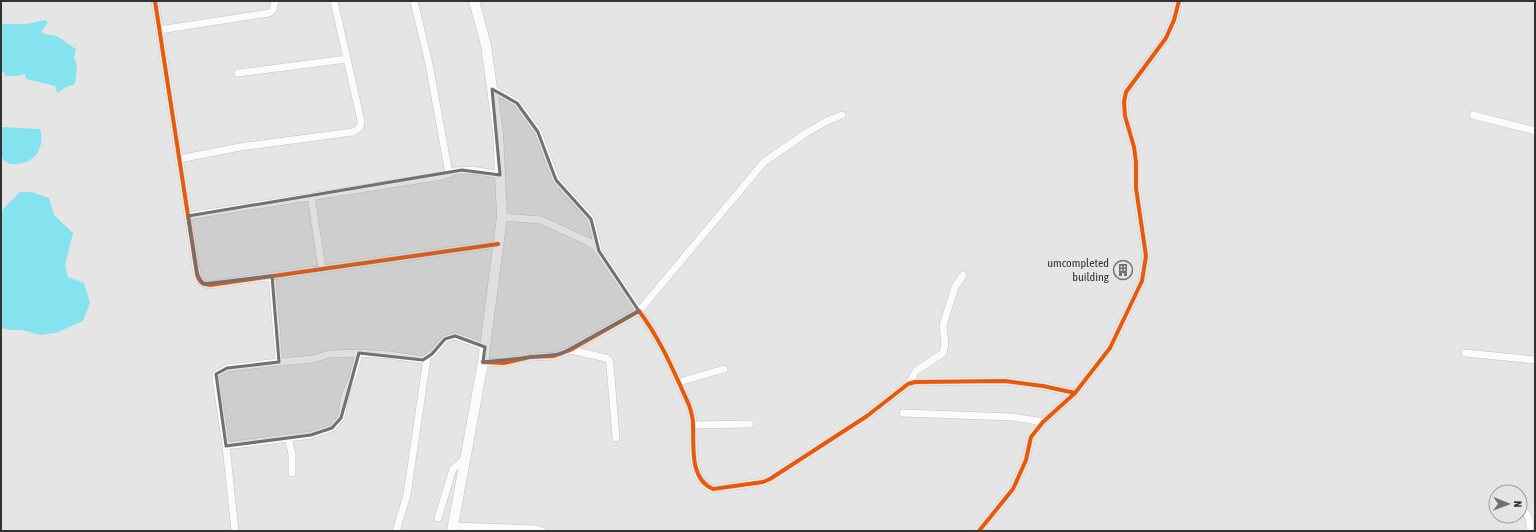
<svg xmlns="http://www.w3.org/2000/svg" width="1536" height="532" font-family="'Asap Condensed',sans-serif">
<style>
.water{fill:#84e3ef}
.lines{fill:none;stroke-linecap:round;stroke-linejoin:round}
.street-casing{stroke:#c3c3c4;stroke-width:8}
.secondary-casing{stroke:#c3c3c4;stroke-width:11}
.street{stroke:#fbfbfb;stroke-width:7}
.secondary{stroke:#fbfbfb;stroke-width:10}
.cycleway-casing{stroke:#e4e5e7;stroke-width:6}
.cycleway{stroke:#e8590c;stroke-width:4}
.marked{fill:#717172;fill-opacity:0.2;stroke:#717172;stroke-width:3;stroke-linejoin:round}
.labels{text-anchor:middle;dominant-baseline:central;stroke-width:3.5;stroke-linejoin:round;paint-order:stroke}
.poi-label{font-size:12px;fill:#323333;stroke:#e4e5e7;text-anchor:end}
</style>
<rect width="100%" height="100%" fill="#e5e5e6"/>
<path class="water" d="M45 20 48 23 41 32C46 36 51 34 56 36 63 39 69 45 76 49L74 58 77 65 75 84 66 87 57 93 55 86 26 79 25 74 17 76H5L4 72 1 73V24H27Z
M3 127 40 129C44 141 40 157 26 162 21 164 15 164 10 164L3 160 1 151V129Z
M20 192H31L49 198 54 215 73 233 65 265 68 277 84 283 90 303 83 321 56 333 40 335 23 330H9L1 328V217L3 209Z"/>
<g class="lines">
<g class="street-casing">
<path id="street" d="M155 1 197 274C199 282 202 284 210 285L498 244
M414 1 429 64 449 174
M159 30 269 13 273 10 275 1
M238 73 347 59
M492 89 517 103 538 132 556 180 591 219 598 248
M1473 115 1535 131
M179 159 240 147 353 132C359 129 361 127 361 121L334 1
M311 196 322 269
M188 216 442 176 455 171 472 170 500 175
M502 217 541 220 589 242 595 246 639 311 764 162 806 133 827 121 842 115
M570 350 606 358 609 360 610 365 616 438
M1465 353 1535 360
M279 362 313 359 330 354 359 353 389 355 423 360 432 354 445 339 455 336 485 347
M483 362 504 363 530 357 554 356 570 350 639 311C661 340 674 372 689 405 691 411 693 417 693 424 694 445 689 479 713 489L763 482 770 479 867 416 908 384 915 382 1005 381 1043 386 1075 393
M679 382 724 369
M908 384 916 371 943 353 945 344 943 325 955 287 963 275
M903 413 1013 417 1043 422
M693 425 750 424
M288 438 292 454V473
M226 446 311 435 332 428 341 418 345 396 353 376 359 353
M1493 508 1496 509
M1520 511C1530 512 1530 522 1530 531
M438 518 453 469 466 458
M454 526 536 529 542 531
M235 531 226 446 216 380V374L227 368 279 362 272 276
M396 531 407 495 427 358
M979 531 1013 489 1026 460 1031 437 1043 422 1075 393 1110 348 1142 281 1146 256 1136 188V162L1134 147 1125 116 1124 102 1126 92 1166 38 1174 20 1179 1"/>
</g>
<g class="secondary-casing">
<path id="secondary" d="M452 531 483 362 502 217 498 132 486 45 474 1"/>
</g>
<use href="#street" class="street"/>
<use href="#secondary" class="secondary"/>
<g class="cycleway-casing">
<path id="cycleway" d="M155 1 197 274C199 282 202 284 210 285L498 244
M483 362 504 363 530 357 554 356 570 350 639 311C661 340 674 372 689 405 691 411 693 417 693 424 694 445 689 479 713 489L763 482 770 479 867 416 908 384 915 382 1005 381 1043 386 1075 393
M979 531 1013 489 1026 460 1031 437 1043 422 1075 393 1110 348 1142 281 1146 256 1136 188V162L1134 147 1125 116 1124 102 1126 92 1166 38 1174 20 1179 1"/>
</g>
<use href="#cycleway" class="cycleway"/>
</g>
<path class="marked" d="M492 89 517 103 538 132 556 180 591 219 599 251 639 311 561 354 483 362 485 347 455 336 445 339 432 354 423 360 359 353 341 418 332 428 311 435 226 446 216 374 227 368 279 362 272 276 203 284 197 274 188 216 462 170 500 175Z"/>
<defs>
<g id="building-ring" transform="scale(1)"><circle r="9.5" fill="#e4e5e7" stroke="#717172" stroke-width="1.5"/><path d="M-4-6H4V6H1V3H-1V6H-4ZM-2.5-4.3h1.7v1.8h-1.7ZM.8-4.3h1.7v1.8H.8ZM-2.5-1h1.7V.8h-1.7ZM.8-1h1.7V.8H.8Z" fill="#717172"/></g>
</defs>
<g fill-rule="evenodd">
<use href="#building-ring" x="1123" y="270"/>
</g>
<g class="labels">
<g class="poi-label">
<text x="1109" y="263">umcompleted<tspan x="1109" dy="14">building</tspan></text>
</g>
</g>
<rect width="1536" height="532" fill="none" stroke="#323333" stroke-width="4"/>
<g transform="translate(1508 504) rotate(91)"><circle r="19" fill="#e4e5e7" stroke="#9d9e9f"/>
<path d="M0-3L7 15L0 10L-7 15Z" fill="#717172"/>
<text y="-6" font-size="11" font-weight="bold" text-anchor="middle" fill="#323333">N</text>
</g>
</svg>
